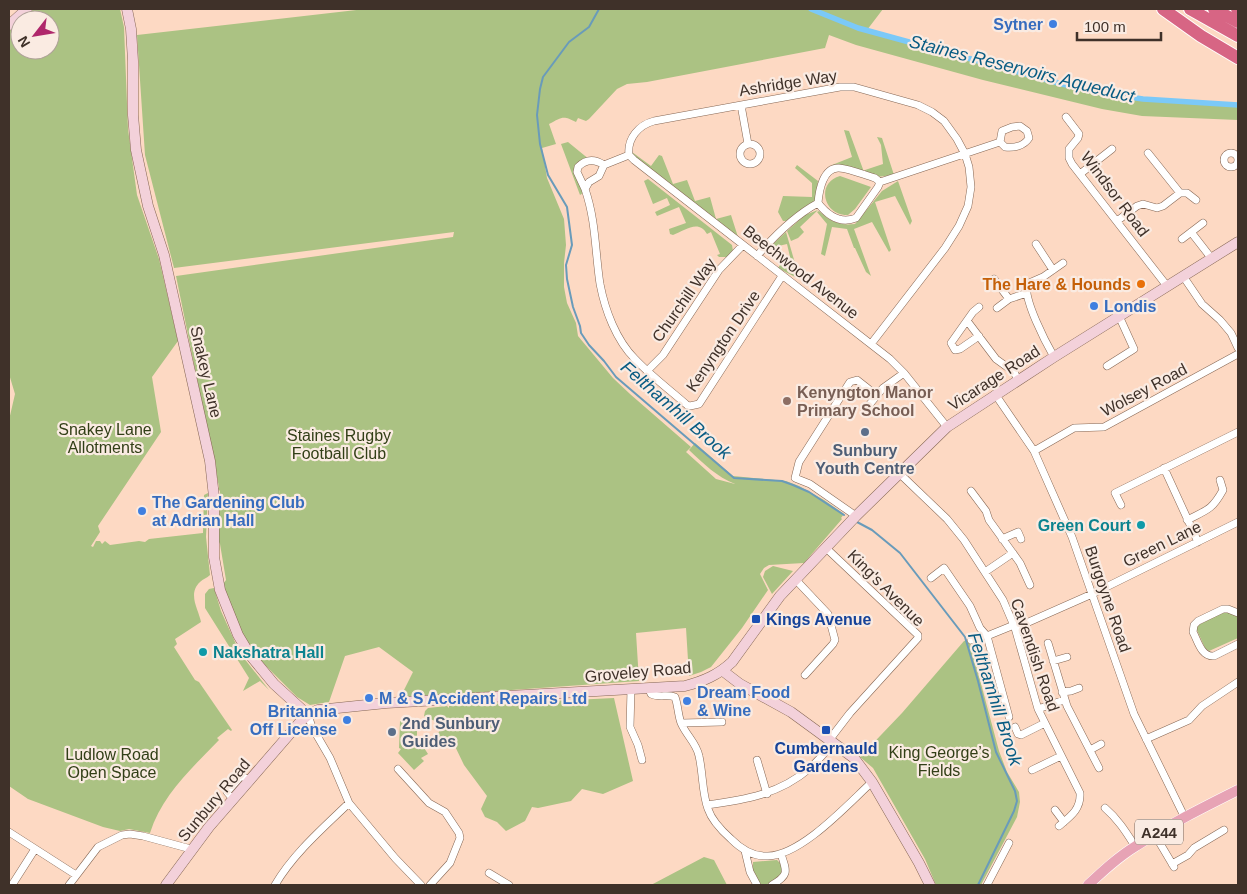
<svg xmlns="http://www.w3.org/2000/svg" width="1247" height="894" font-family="Helvetica,sans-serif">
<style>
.green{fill:#abc283;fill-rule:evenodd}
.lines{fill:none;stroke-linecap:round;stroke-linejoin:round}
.stream{stroke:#699bba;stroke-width:2}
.canal{stroke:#7bc9f8;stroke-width:5.5}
.street-casing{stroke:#866754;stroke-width:8}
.secondary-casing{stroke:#866754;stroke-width:11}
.primary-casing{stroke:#fff;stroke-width:11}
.highway-casing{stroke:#fff;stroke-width:14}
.street{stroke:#fff;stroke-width:7}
.secondary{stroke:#f3d1da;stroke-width:10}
.primary{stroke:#e7a3b5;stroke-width:10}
.highway{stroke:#d76584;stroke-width:12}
.shop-dot{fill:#3f7fe0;stroke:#faebe2;stroke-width:2}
.food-dot{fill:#e8710a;stroke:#faebe2;stroke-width:2}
.education-dot{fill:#8d6e63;stroke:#faebe2;stroke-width:2}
.service-dot{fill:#5c6f8a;stroke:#faebe2;stroke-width:2}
.culture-dot{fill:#0f9aa8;stroke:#faebe2;stroke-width:2}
.transit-dot{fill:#1a4fb4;stroke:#faebe2;stroke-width:2}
.labels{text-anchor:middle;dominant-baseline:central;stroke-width:4.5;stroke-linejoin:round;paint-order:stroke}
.shield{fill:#faebe2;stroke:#776960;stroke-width:1}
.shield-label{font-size:15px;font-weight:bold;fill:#3f3129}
.shop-label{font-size:16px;font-weight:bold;fill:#366cbe;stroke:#faebe2;text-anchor:start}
.street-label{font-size:16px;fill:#3f3129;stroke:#faebe2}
.food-label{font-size:16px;font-weight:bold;fill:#c56008;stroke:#faebe2;text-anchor:end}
.education-label{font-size:16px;font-weight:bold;fill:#785e54;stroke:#faebe2;text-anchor:start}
.park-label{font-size:16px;fill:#323f17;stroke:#faebe2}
.service-label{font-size:16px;font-weight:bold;fill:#4e5e75;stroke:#faebe2}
.culture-label{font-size:16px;font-weight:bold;fill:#0d838f;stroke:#faebe2;text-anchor:end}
.transit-label{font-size:16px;font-weight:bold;fill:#164399;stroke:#faebe2;text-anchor:start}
.water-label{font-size:18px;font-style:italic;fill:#095c83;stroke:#faebe2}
</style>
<rect width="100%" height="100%" fill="#fdd9c3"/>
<path class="green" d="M34 9H120L124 27 128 129 137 195 159 259 178 341 152 377 161 432 98 526 100 532 91 546 93 547 96 541H100L102 544 105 541 110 545 139 541 145 542 149 539 203 533 204 495 208 493 206 537 210 575C207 578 203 579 200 582 187 594 199 610 201 622L175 639 177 644 174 647 195 680 199 682 232 730 231 731 228 729 217 738 219 740C192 768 162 795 150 833L129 829 120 831 103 827 28 799 9 786V420L15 394 9 374V29ZM20 20H50V50H20Z
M365 9H883L867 30 1062 84 1102 93 1143 99 1238 105V120L1142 116 1102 109 983 80 856 45 829 35 825 48 647 82 627 84 617 89 589 119 586 121 578 118 576 122C563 115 562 117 549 124L556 144 542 148 547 178 564 219 566 245 564 263V287L567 303 576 323 578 336 613 378 630 394 691 447 686 452 716 479 735 484C717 477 704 464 689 450L695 443 733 476 786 481 799 486 824 500 844 514 841 518 842 519 804 563 769 565 764 568 760 574 768 590 742 628 711 667 701 672 689 676 686 628 636 633 639 681 400 698 413 672 379 647 345 656 329 702 310 705 297 697 258 658 243 636 223 584 226 580 220 544 216 536 219 524 220 491 218 489 219 487 176 276 453 237 454 232 174 268 145 155 137 35Z
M844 130 849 131 864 172 833 167 832 165 852 157Z
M877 137 882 138 894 175 876 177 865 173V170L883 164 881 145Z
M568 142 590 160 578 164 580 184 583 193 580 195 561 144Z
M632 152 651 166 659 155 662 156 673 184 687 180 695 201 710 197 716 219 731 215 738 237 633 157Z
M797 165 818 181 815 201 786 221H783L778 212 783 196 812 197V183L795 168Z
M840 176 871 187 855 209 848 215C824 216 815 183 840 176Z
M648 179 732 245 733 251 728 257H719L717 255 720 254 711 232 707 234C699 219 685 230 673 235L670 234 669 229 686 223 679 207 657 216 655 212 670 205 667 198 653 204 644 181Z
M898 181 912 221 910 225 895 196 875 202 891 250 889 252 872 222 854 229 871 276 866 272 855 248H854L847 229 832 227 825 256 821 254 827 224 817 212 819 211C830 221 839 226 855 224L882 191Z
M818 210 800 227 804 232 798 238 791 241 787 231 805 215Z
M786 232 799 277 797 278 778 268 780 265 791 261 787 244 774 247 772 245Z
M773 566 793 571 772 594 763 577 765 571Z
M214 588 221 611 240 653 269 690 260 681 243 691 249 678 205 608V594L209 589Z
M1226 610 1238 617V638L1209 651 1205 648 1196 628 1200 623Z
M969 639 999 751 1007 772 1019 792 1020 802 1017 817 981 885H936L925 859 873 768 860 757 902 713 964 641Z
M614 698 633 781 603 794 582 789 571 801 538 808 532 807 525 821 506 831 497 822 485 817 481 809 487 796 464 765 452 740V743L444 747 437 744 435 738 441 729 439 723 424 716 425 711 428 708 447 706 449 708V706Z
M417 719V737L428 754 421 758 424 761 414 770 398 753 401 749 399 748 400 721Z
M704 857 714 860 727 885H651Z
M777 860 780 863 784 873C779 881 768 885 759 885L753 872V862Z"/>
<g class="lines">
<path class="stream" d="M599 9 589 27 569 42 543 77 540 89 537 115 540 144 548 175 567 207 572 245 566 265 567 279 573 307 580 326 581 333 589 345 604 361 616 377 734 478 782 481 793 485 809 492 844 515
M857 522 872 530 900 553 965 637 978 681 996 752 1015 791 1017 801 1014 811 978 885"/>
<path class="canal" d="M811 9 858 28 1062 84 1102 93 1143 99 1238 105"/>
<g class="street-casing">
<path id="street" d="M741 105 748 144
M1066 117 1079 134 1078 138 1069 149V158L1072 164 1167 286
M1020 126 1027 131 1029 138C1024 146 1014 148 1005 147L1000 142 1002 131 1012 127Z
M740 154a10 10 0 1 1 20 0a10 10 0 1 1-20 0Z
M1224 160a7 7 0 1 1 14 0a7 7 0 1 1-14 0Z
M629 155 604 165 599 176 589 182 585 189C596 221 595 251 600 284 605 310 616 340 635 359 651 376 670 390 687 405L690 406 699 404 782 276
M1080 174 1112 149
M585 189 577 172 578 167C586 159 595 159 604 165
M1180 193H1187L1196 200
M818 203C828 216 841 224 856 218L878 187 880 182 1000 142
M1117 221 1137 206 1143 204 1157 208 1163 206 1180 193 1148 153
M1191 232 1212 259
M1182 239 1203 223
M1036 244 1053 270
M757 256C775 235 794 216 818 203 819 191 823 167 839 168 851 169 864 175 875 178L880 182
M1183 276 1202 304 1220 320 1231 333 1238 348
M994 279 1009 299
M997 308 1009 299 1027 293
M968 322 996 359 1014 372 1018 380
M979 336 960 349 955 350 951 343 973 312 979 307
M871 344 945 248 959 226 968 206 971 187 969 167 965 154 957 139 944 121 932 112 918 105 854 87H840L654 121C639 125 627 138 629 155L634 160 890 359 904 373 947 427
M1054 357C1046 343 1023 299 1027 284L1043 277 1063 263
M1107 366 1134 349 1119 316
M648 370 663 355 719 270 743 245
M995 394 1034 451 1072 537 1134 714 1185 818
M865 410 883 388 904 373
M1034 451 1074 428 1104 427 1238 354
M1164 468 1198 542
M899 473 947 519 964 540 1003 600 1015 628 1038 709 1080 793C1081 809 1071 816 1059 826
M971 491 986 511 989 520 1020 563 1030 585
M1121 505 1115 493 1238 432
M856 516 810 484 795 478 799 462 850 382 857 380 876 395
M1187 520C1207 510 1212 510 1223 490L1220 480
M1002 539 1018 532 1021 539
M826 548 918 635V638L850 713 830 739
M985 572 1013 553
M931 578 944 568 970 606 980 628 987 636 1009 717
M795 579 828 614 835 640 833 644 805 675
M1238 613 1228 609H1223L1198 621 1194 625 1193 632C1198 641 1201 657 1214 656L1238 644
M1015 628 1092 594 1238 522
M987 636 1014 625
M971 640 985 634
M1048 643 1067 706 1099 768
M1053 661 1067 657
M631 689 630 727 638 745 642 760
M649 689 651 694C659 698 667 694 675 697 678 705 678 715 681 723 686 735 697 744 699 756 703 773 702 793 708 809 712 821 722 831 731 839 741 849 754 857 768 856 802 855 848 804 872 782
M1062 692 1071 691 1079 688
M1038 709 1064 700
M308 715 312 727 330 758 349 803 395 858 421 885
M682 723 722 722
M1015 727 1018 734 1021 735 1045 723
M1146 739 1189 720 1202 706 1238 682
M1090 750 1101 744
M757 760 767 794
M398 769 429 803 445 812 459 833 460 838 450 863 430 885
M1032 770 1061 756
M233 799 227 792 241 776 250 780
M707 805C745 800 780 794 810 768 819 760 826 751 834 742
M1105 808C1118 819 1126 832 1135 846
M1055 810 1064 822
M9 832 76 875
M1155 835 1174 867
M745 851 750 872 757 885
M1172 864 1188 855 1194 848 1224 830
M489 873 509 885
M12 885 35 849
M69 885 98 847 122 835 130 834 143 836 191 849
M275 885C293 854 323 828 349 803
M772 885C789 875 787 872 781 854
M987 885 1009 843"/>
</g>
<g class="secondary-casing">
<path id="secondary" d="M127 9 131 29 133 61V115L136 150 148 206 164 255 210 461 214 497V557L220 590 238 635 250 655 274 684 308 715
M9 25 27 9
M723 671 740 684 791 712 854 758 872 782 919 863 930 885
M166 885 209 827 300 722 308 715 318 710 386 703 685 686C704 681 718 675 732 662L780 596 856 516 947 427 1054 357 1238 242"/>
</g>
<g class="primary-casing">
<path id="primary" d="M1088 885C1103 871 1118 857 1136 846 1168 825 1204 807 1238 790"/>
</g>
<g class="highway-casing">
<path id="highway" d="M1163 9 1201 36 1238 58
M1190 9 1238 36
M1214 9 1238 22
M1237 9 1238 10"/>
</g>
<use href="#street" class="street"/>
<use href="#secondary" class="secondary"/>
<use href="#primary" class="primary"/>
<use href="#highway" class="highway"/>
</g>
<g class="shop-dot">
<circle cx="1053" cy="24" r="5"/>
<circle cx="1094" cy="306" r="5"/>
<circle cx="142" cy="511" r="5"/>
<circle cx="369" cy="698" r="5"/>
<circle cx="687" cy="701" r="5"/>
<circle cx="347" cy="720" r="5"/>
</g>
<circle class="food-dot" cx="1141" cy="284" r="5"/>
<circle class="education-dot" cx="787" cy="401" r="5"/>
<g class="service-dot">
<circle cx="865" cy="432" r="5"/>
<circle cx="392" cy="732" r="5"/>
</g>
<g class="culture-dot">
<circle cx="1141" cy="525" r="5"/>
<circle cx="203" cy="652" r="5"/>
</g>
<g class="transit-dot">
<rect x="751" y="614" width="10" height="10" rx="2.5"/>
<rect x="821" y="725" width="10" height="10" rx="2.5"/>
</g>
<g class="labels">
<rect class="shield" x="1135" y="819.5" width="48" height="25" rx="4"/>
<g class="shield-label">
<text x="1159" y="832">A244</text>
</g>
<g class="shop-label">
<text x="1043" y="24" text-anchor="end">Sytner</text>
<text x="1104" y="306">Londis</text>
<text x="152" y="502">The Gardening Club<tspan x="152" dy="18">at Adrian Hall</tspan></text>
<text x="697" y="692">Dream Food<tspan x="697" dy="18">&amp; Wine</tspan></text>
<text x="379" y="698">M &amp; S Accident Repairs Ltd</text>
<text x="337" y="711" text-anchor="end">Britannia<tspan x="337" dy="18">Off License</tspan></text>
</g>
<g class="street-label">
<text transform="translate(788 83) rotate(-9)">Ashridge Way</text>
<text transform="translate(1115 194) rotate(53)">Windsor Road</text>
<text transform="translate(801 272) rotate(38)">Beechwood Avenue</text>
<text transform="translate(684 300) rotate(-55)">Churchill Way</text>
<text transform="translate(723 341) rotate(-56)">Kenyngton Drive</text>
<text transform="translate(206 372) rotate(77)">Snakey Lane</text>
<text transform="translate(994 378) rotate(-33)">Vicarage Road</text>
<text transform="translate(1144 390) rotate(-28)">Wolsey Road</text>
<text transform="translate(1162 544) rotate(-26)">Green Lane</text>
<text transform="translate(886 588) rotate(45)">King's Avenue</text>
<text transform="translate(1108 599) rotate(71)">Burgoyne Road</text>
<text transform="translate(1035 655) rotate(71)">Cavendish Road</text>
<text transform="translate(638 672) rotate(-5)">Groveley Road</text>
<text transform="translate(214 800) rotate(-50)">Sunbury Road</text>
</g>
<g class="food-label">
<text x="1131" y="284">The Hare &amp; Hounds</text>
</g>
<g class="education-label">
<text x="797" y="392">Kenyngton Manor<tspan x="797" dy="18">Primary School</tspan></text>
</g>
<g class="park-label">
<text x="105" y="429">Snakey Lane<tspan x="105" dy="18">Allotments</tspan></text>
<text x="339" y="435">Staines Rugby<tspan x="339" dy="18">Football Club</tspan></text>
<text x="939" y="752">King George’s<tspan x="939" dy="18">Fields</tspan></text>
<text x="112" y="754">Ludlow Road<tspan x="112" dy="18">Open Space</tspan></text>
</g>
<g class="service-label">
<text x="865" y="450">Sunbury<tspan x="865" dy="18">Youth Centre</tspan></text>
<text x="402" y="723" text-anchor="start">2nd Sunbury<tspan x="402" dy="18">Guides</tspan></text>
</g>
<g class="culture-label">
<text x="1131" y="525">Green Court</text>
<text x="213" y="652" text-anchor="start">Nakshatra Hall</text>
</g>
<g class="transit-label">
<text x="766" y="619">Kings Avenue</text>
<text x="826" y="748" text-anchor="middle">Cumbernauld<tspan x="826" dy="18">Gardens</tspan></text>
</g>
<g class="water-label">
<text transform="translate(1022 69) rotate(14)">Staines Reservoirs Aqueduct</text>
<text transform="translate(676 410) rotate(41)">Felthamhill Brook</text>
<text transform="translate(995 699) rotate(72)">Felthamhill Brook</text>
</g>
</g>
<rect width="1247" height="894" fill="none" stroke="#3f3129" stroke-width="20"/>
<g transform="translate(35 35) rotate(239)"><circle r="24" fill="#faebe2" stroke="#afa198"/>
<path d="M0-4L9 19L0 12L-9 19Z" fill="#af276b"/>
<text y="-8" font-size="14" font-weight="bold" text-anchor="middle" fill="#3f3129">N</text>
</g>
<path d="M1077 32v8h84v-8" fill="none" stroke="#3f3129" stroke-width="2.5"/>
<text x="1084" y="32" font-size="15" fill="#3f3129" stroke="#faebe2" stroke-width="4" paint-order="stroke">100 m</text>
</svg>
